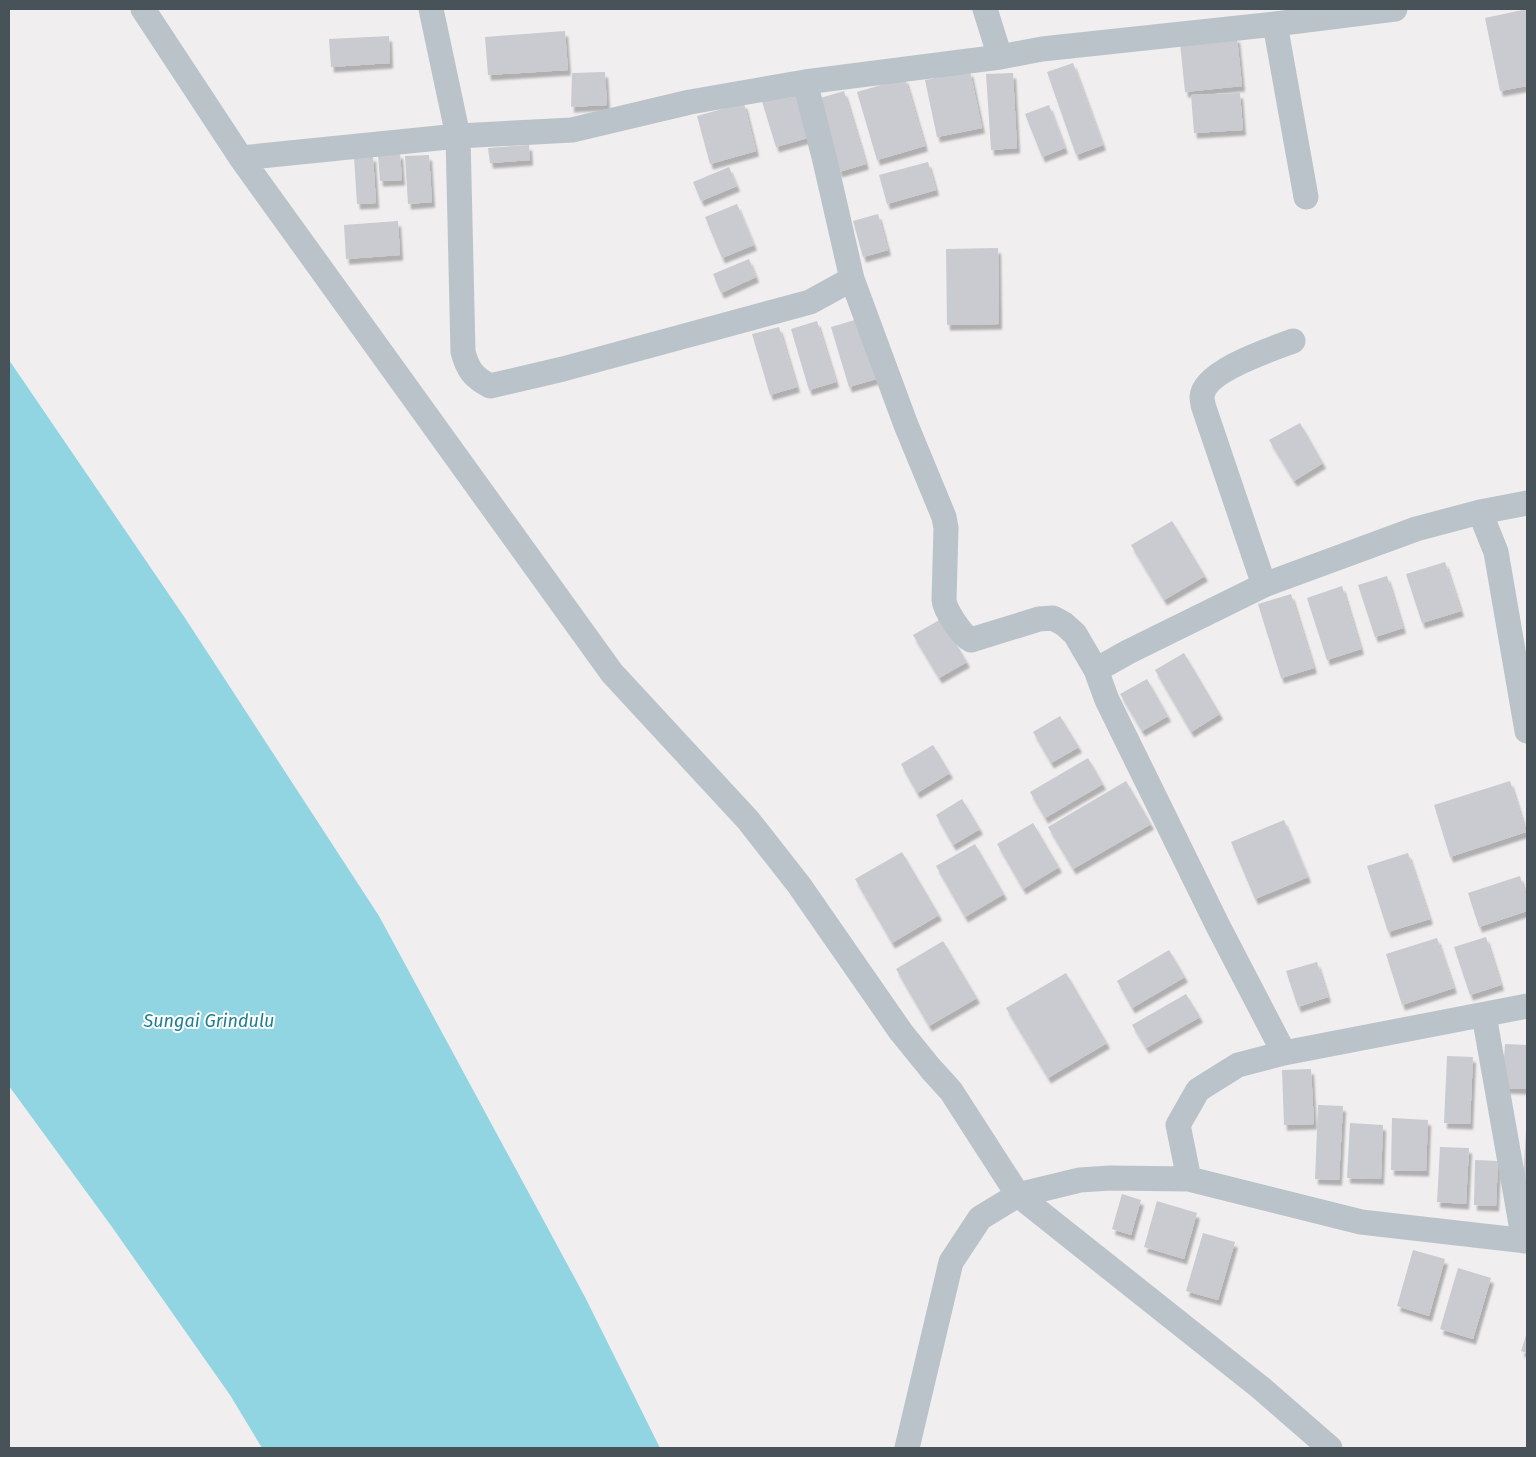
<svg xmlns="http://www.w3.org/2000/svg" width="1536" height="1457" font-family="'Fira Sans',sans-serif">
<style>
.water{fill:#91d5e3}
.building{fill:#c9cbd0;filter:url(#shadow)}
.lines{fill:none;stroke-linecap:round;stroke-linejoin:round}
.minor{stroke:#bac3c9;stroke-width:25}
.labels{text-anchor:middle;dominant-baseline:central;stroke-width:4;stroke-linejoin:round;paint-order:stroke}
.water-label{font-size:18px;font-style:italic;fill:#1a7e93;stroke:#fff}
</style>
<defs>
<filter id="shadow"><feDropShadow dx="3" dy="5.5" stdDeviation="1" flood-color="#0004"/></filter>
</defs>
<rect width="100%" height="100%" fill="#f0eeee"/>
<path class="water" d="M9 360 185 618 379 916 585 1297 660 1448H262L230 1395 112 1227 9 1086Z"/>
<path class="building" d="M1527 9V86L1500 91 1485 18Z
M565 31 568 70 488 75 485 37Z
M389 36 390 63 331 67 329 39Z
M1237 37 1242 86 1185 92 1180 43Z
M1073 63 1103 145 1076 155 1047 72Z
M970 71 982 128 937 137 925 80Z
M605 72 607 105 571 107 572 73Z
M1013 73 1017 148 991 150 986 74Z
M905 78 925 146 877 160 857 92Z
M796 88 811 137 776 147 761 98Z
M844 91 866 164 839 172 817 99Z
M1240 93 1243 130 1194 133 1191 95Z
M744 103 756 151 710 164 697 116Z
M1049 105 1065 148 1042 157 1025 114Z
M529 145 530 160 490 163 488 148Z
M400 153 402 180 380 181 378 155Z
M429 155 432 202 408 204 405 156Z
M373 156 376 203 357 204 354 157Z
M928 162 936 190 887 204 879 175Z
M729 167 737 186 701 201 693 182Z
M737 204 754 245 722 258 705 217Z
M878 214 888 250 863 257 853 221Z
M398 221 400 255 346 259 344 225Z
M998 248 999 324 947 325 946 249Z
M749 259 756 277 721 293 713 274Z
M858 319 876 379 849 387 831 327Z
M817 321 836 382 809 390 791 329Z
M779 327 797 387 770 395 752 334Z
M1300 423 1323 463 1294 481 1269 440Z
M1172 521 1205 576 1164 600 1131 545Z
M1445 562 1461 611 1422 623 1406 574Z
M1387 576 1403 628 1375 637 1358 585Z
M1342 586 1361 649 1327 660 1307 598Z
M1291 594 1314 668 1281 678 1258 604Z
M941 619 967 662 939 678 913 635Z
M1184 653 1220 714 1191 732 1155 670Z
M1147 679 1168 716 1142 731 1120 694Z
M1060 716 1079 747 1051 763 1033 732Z
M933 745 950 773 917 793 901 764Z
M1088 758 1103 784 1045 818 1030 792Z
M1126 781 1151 824 1073 869 1048 827Z
M1510 781 1526 832 1450 857 1434 805Z
M962 799 980 829 953 845 936 815Z
M1284 820 1308 877 1255 899 1231 842Z
M1033 823 1059 867 1023 889 997 844Z
M975 844 1004 894 965 917 936 866Z
M902 852 939 915 892 943 855 879Z
M1408 853 1430 919 1388 932 1367 866Z
M1520 876 1527 899V911L1479 927 1468 893Z
M1486 937 1501 985 1470 995 1454 947Z
M1437 938 1454 988 1402 1005 1386 954Z
M943 941 977 998 929 1026 896 969Z
M1169 950 1185 977 1132 1008 1117 981Z
M1317 962 1328 997 1298 1007 1286 971Z
M1066 973 1107 1043 1048 1078 1006 1008Z
M1186 994 1200 1017 1146 1048 1132 1025Z
M1505 1044 1527 1045V1089L1502 1088Z
M1447 1056 1473 1057 1470 1124 1444 1123Z
M1311 1069 1314 1124 1284 1125 1282 1070Z
M1318 1105 1343 1106 1339 1180 1315 1179Z
M1392 1118 1428 1120 1426 1171 1391 1170Z
M1350 1123 1383 1125 1381 1179 1347 1178Z
M1526 1130H1527V1183L1523 1182Z
M1440 1147 1469 1148 1466 1204 1437 1202Z
M1475 1160 1498 1161 1496 1206 1474 1205Z
M1122 1194 1141 1200 1131 1235 1112 1229Z
M1157 1201 1197 1213 1184 1259 1144 1247Z
M1203 1233 1235 1242 1218 1300 1186 1291Z
M1413 1250 1445 1259 1429 1316 1397 1306Z
M1458 1268 1491 1278 1473 1339 1440 1329Z
M1527 1332V1353L1521 1351Z"/>
<g class="lines">
<path class="minor" d="M143 9 241 158 612 673 748 820 799 885 901 1032 931 1069 951 1091 1018 1195 1261 1388 1330 1448
M431 9 458 136 463 352C468 370 473 377 490 386L563 369 810 302 852 279 825 161 805 82
M985 9 1000 57
M1275 24 1306 197
M241 158 458 136 572 130 690 102 805 82 1000 57 1042 49 1275 24 1395 9
M852 279 906 425 944 517 946 528 944 600C945 610 961 635 971 640L1039 619 1053 618 1064 624 1075 634 1096 670
M1480 512 1496 552 1527 731
M1264 585 1203 405C1203 402 1202 400 1202 397 1203 371 1272 349 1293 341
M1484 1015 1524 1241
M1284 1053 1218 926 1107 700 1096 670 1128 652 1264 585 1416 529 1480 512 1527 503
M1189 1179 1178 1125 1198 1090 1238 1065 1284 1053 1527 1006
M907 1448 951 1262 980 1218 1018 1195 1080 1180 1110 1178 1189 1179 1361 1222 1527 1241"/>
</g>
<g class="labels">
<g class="water-label">
<text x="209" y="1021">Sungai Grindulu</text>
</g>
</g>
<rect width="1536" height="1457" fill="none" stroke="#485259" stroke-width="20"/>
</svg>
